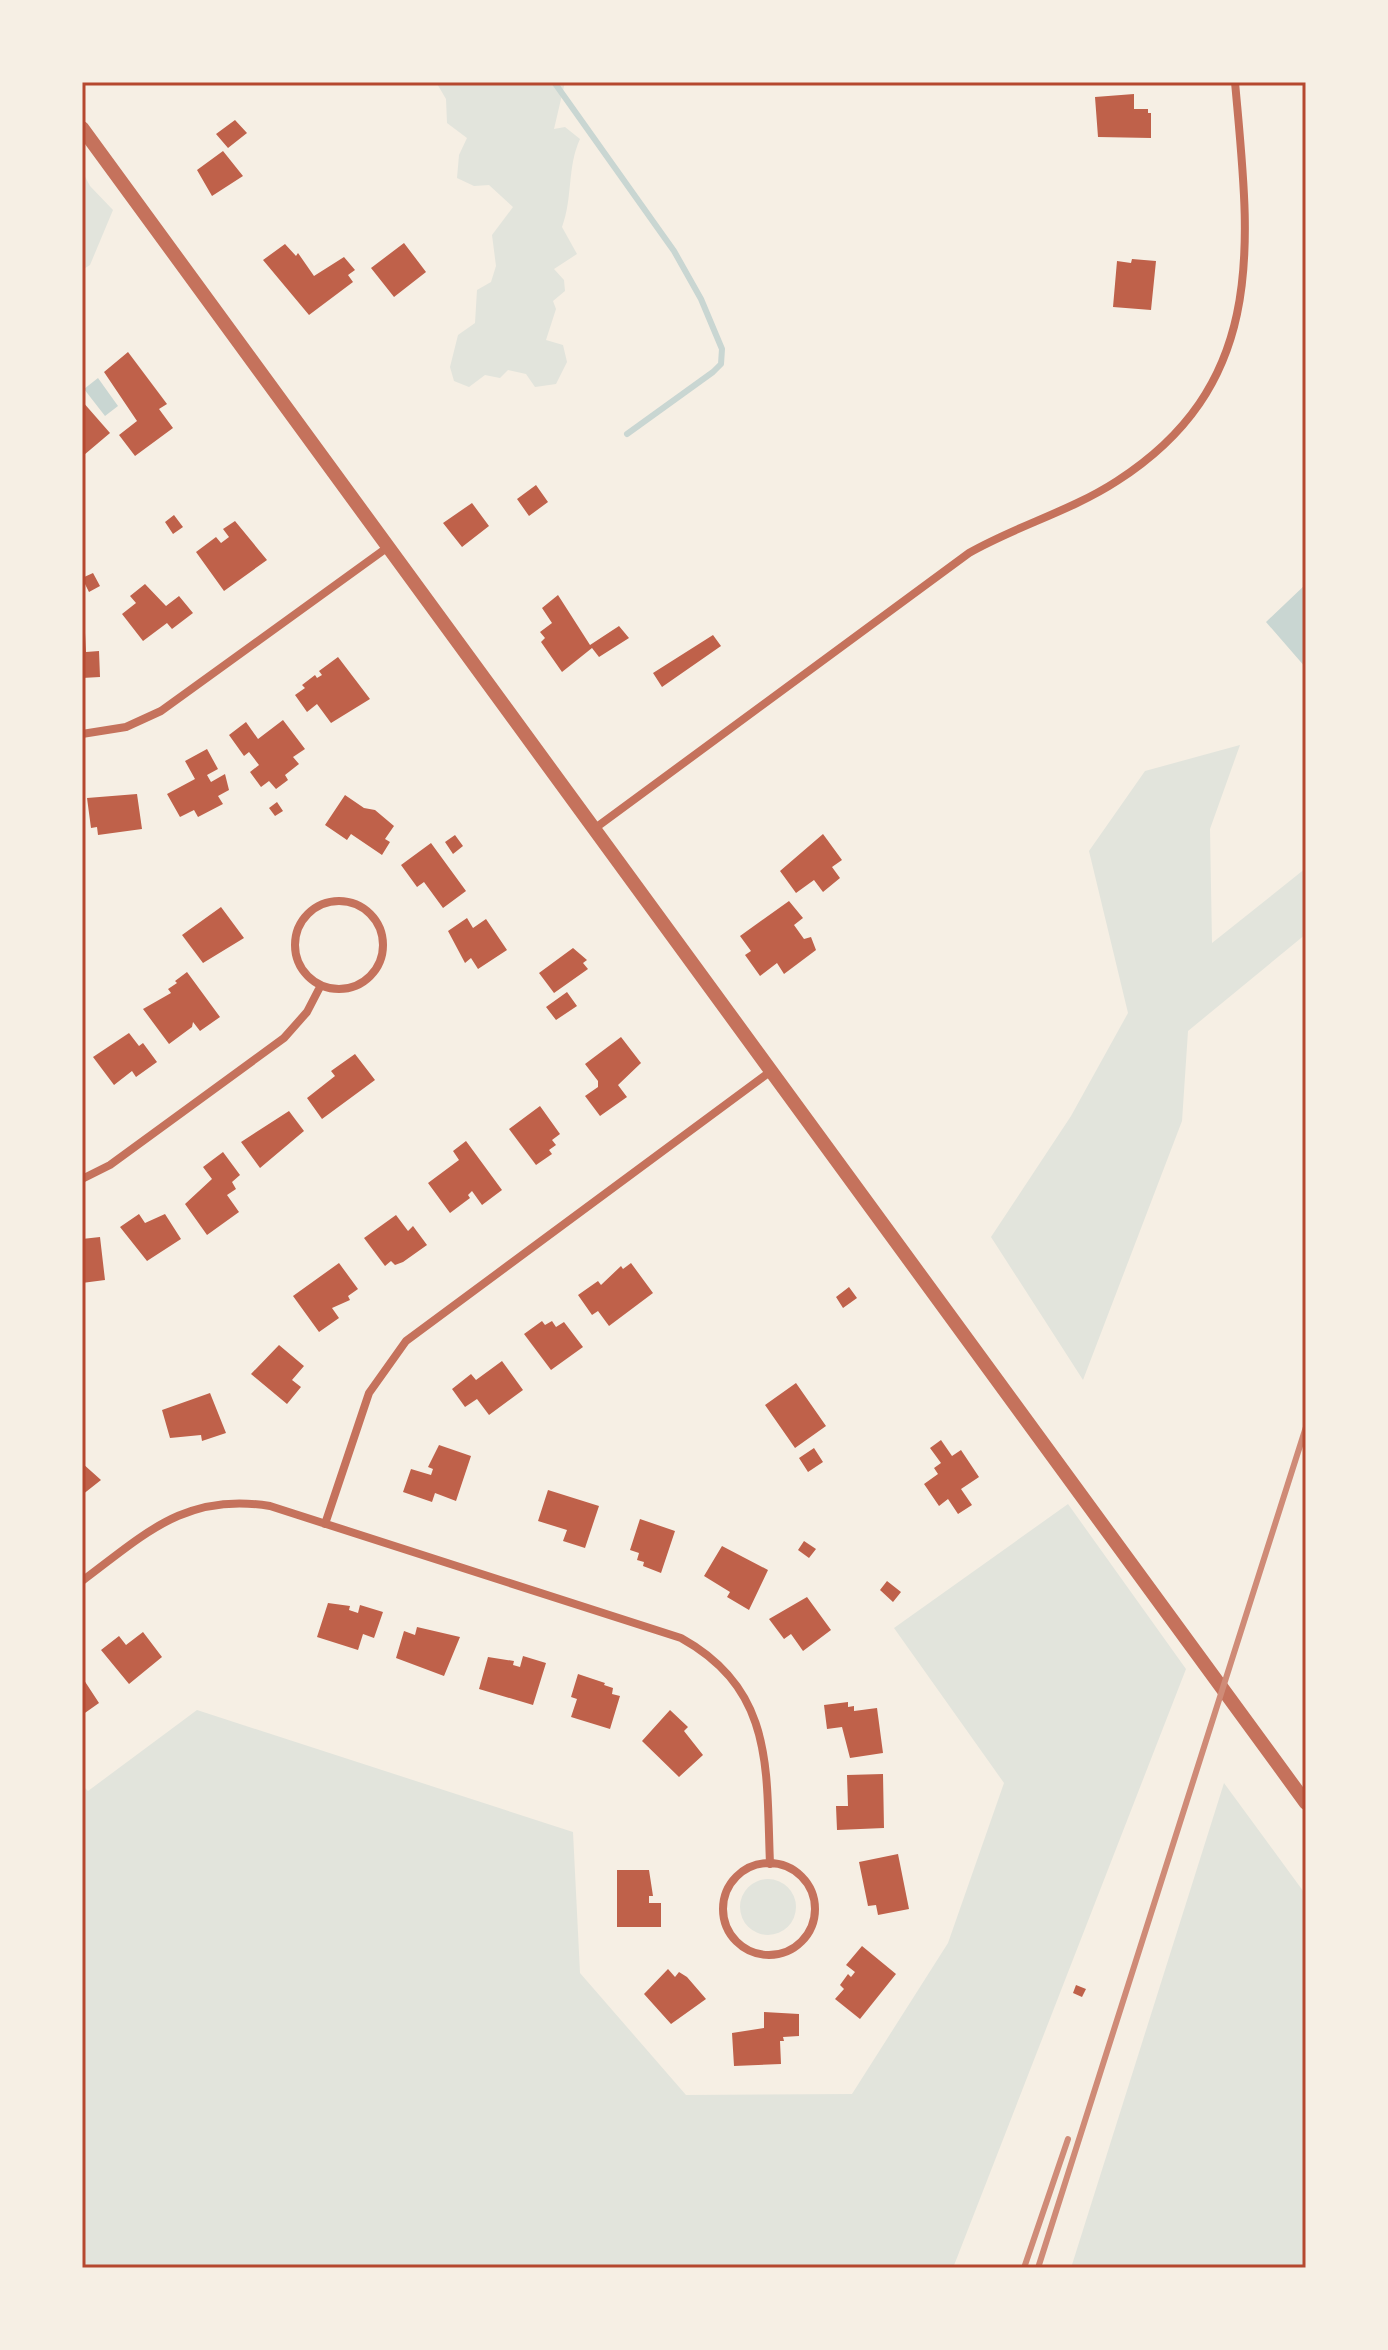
<svg xmlns="http://www.w3.org/2000/svg" width="1388" height="2350" font-family="Lato,sans-serif">
<style>
.green{fill:#e2e4dc}
.water{fill:#c9d6d2}
.lines{fill:none;stroke-linecap:round;stroke-linejoin:round}
.stream{stroke:#c9d6d2;stroke-width:6}
.building{fill:#bf614a}
.minor{stroke:#c5725c;stroke-width:8}
.tertiary{stroke:#c5725c;stroke-width:14}
.rail{stroke:#cf8b77;stroke-width:6}
.neatline{fill:none;stroke:#b5482f;stroke-width:3}
</style>
<rect width="100%" height="100%" fill="#f6efe4"/>
<path class="green" d="M436 82H565L554 129 565 127 580 139C567 167 573 198 562 227L577 254 554 269 564 280 565 291 553 301 556 309 546 340 563 345 567 362 556 384 535 387 526 374 508 370 500 378 485 375 469 387 454 381 450 367 458 335 475 323 477 290 491 282 496 266 492 235 513 207 489 185 474 186 457 178 459 155 467 138 447 123 446 99Z
M82 171 90 186 113 210 90 265 82 270Z
M1240 745 1210 829 1212 943 1306 868V934L1188 1031 1182 1121 1083 1380 991 1237 1071 1116 1128 1013 1089 851 1145 771Z
M1068 1504 1186 1669 953 2268H82V1785L88 1791 197 1710 573 1832 580 1973 686 2095 852 2094 948 1943 1004 1783 894 1628Z
M1224 1783 1306 1895V2268H1071Z
M740 1907a28 28 0 1 1 56 0a28 28 0 1 1-56 0Z"/>
<path class="water" d="M98 378 118 406 105 416 84 389Z
M1306 584V668L1266 622Z"/>
<g class="lines">
<path class="stream" d="M554 82 674 251 701 299 722 349 721 364 713 372 627 434"/>
</g>
<path class="building" d="M1134 94V109H1148V113H1151V138L1098 137 1095 97Z
M235 120 247 133 228 148 216 134Z
M223 151 243 176 212 196 197 170Z
M404 243 426 272 394 297 371 268Z
M285 244 296 256 298 253 314 276 344 257 355 270 348 275 353 282 309 315 263 260Z
M1132 259 1156 261 1151 310 1113 307 1117 261 1131 263Z
M128 352 167 404 159 409 173 428 135 456 119 435 137 421 104 372Z
M82 401 110 433 84 455 82 453Z
M536 485 548 502 529 516 517 499Z
M472 503 489 526 462 547 443 523Z
M174 515 183 527 173 534 165 522Z
M235 521 267 560 224 591 196 552 216 537 221 543 229 537 223 529Z
M93 573 100 586 89 592 82 578Z
M145 584 166 606 179 596 193 613 172 629 167 623 143 641 122 614 136 603 130 596Z
M558 595 590 645 619 626 629 638 599 657 592 648 562 672 541 642 545 638 540 632 552 623 542 608Z
M85 633 86 652 99 651 100 677 82 678V634Z
M713 635 721 646 662 687 653 673Z
M338 657 370 699 331 723 317 704 307 712 295 695 305 688 302 685 315 675 317 678 322 675 319 671Z
M283 720 305 749 293 757 299 764 285 775 288 780 276 789 269 781 261 787 250 772 259 765 249 752 244 756 229 735 246 722 258 739Z
M207 749 218 769 207 775 211 782 225 774 229 790 218 796 223 804 198 817 194 810 180 817 167 794 195 779 185 761Z
M137 794 142 829 98 835 97 827 91 828 87 798Z
M345 795 364 808 375 810 394 826 385 839 390 842 382 855 351 834 347 840 325 825Z
M277 802 283 811 275 816 269 808Z
M823 834 842 860 832 867 840 878 823 892 814 880 796 893 780 871Z
M455 835 463 846 453 854 445 842Z
M431 843 466 891 443 908 424 882 417 887 401 865Z
M789 901 803 918 794 925 804 939 811 937 816 950 784 974 777 963 760 976 745 955 751 951 740 936Z
M221 907 244 938 203 963 182 935Z
M467 918 473 928 486 919 507 950 478 969 471 958 465 963 448 931Z
M573 948 587 960 583 963 588 969 554 993 539 973Z
M187 972 220 1017 200 1031 193 1022 192 1027 169 1044 143 1009 171 993 168 989 177 983 175 981Z
M567 992 577 1006 556 1020 546 1007Z
M129 1033 139 1046 143 1043 157 1062 136 1077 132 1071 114 1085 93 1057Z
M621 1037 641 1063 618 1085 627 1097 600 1116 585 1096 598 1087V1081L585 1064Z
M355 1054 375 1080 322 1119 307 1098 335 1076 331 1071Z
M540 1106 560 1134 552 1140 556 1145 549 1150 552 1154 536 1165 509 1129Z
M289 1111 304 1131 260 1168 241 1142Z
M466 1141 502 1190 482 1205 472 1191 468 1195 470 1198 450 1213 428 1183 459 1160 453 1151Z
M223 1152 240 1175 232 1182 236 1189 227 1195 239 1212 207 1235 185 1204 212 1179 203 1167Z
M139 1214 145 1223 165 1214 181 1239 147 1261 120 1227Z
M396 1215 408 1231 413 1226 427 1245 403 1262 395 1265 391 1261 385 1266 364 1238Z
M100 1237 105 1280 82 1283V1239Z
M339 1263 358 1289 348 1296 350 1300 332 1308 339 1318 319 1332 293 1296Z
M631 1263 653 1293 609 1326 598 1311 592 1315 578 1295 598 1281 601 1285 621 1266 623 1269Z
M849 1287 857 1298 843 1308 836 1297Z
M542 1321 545 1325 552 1321 556 1327 564 1322 583 1347 551 1370 524 1334Z
M279 1345 304 1366 292 1380 301 1387 287 1404 251 1374Z
M502 1361 523 1390 489 1415 477 1399 465 1407 452 1389 471 1374 476 1380Z
M796 1383 826 1426 795 1448 765 1405Z
M210 1393 226 1433 202 1441 201 1435 170 1438 162 1410Z
M941 1440 952 1456 961 1450 979 1477 961 1489 972 1505 958 1514 948 1499 939 1506 924 1484 938 1474 934 1468 941 1463 930 1448Z
M439 1445 471 1456 456 1501 435 1493 432 1502 403 1492 411 1469 431 1475 433 1469 428 1467Z
M814 1448 823 1462 808 1472 799 1458Z
M82 1463 101 1480 82 1495Z
M548 1490 599 1506 585 1548 563 1541 567 1530 538 1521Z
M640 1519 675 1531 661 1573 643 1566 644 1562 637 1560 639 1553 630 1550Z
M804 1541 816 1549 809 1558 798 1550Z
M722 1546 768 1570 749 1610 727 1597 730 1592 704 1576Z
M887 1581 901 1592 893 1602 880 1590Z
M807 1597 831 1630 803 1651 791 1634 784 1639 769 1619Z
M328 1603 350 1606 349 1610 358 1613 360 1605 383 1612 374 1638 363 1634 358 1650 317 1637Z
M417 1627 460 1637 444 1676 396 1658 404 1631 415 1635Z
M143 1632 162 1657 129 1684 101 1650 119 1636 126 1645Z
M523 1656 546 1663 533 1705 479 1689 488 1657 514 1661 513 1665 520 1667Z
M578 1674 605 1683 604 1685 613 1688 612 1694 620 1696 610 1729 571 1717 577 1699 571 1697Z
M82 1677 99 1703 82 1715Z
M848 1702V1707L854 1706V1711L877 1708 883 1753 850 1758 842 1727 827 1729 824 1705Z
M670 1710 688 1727 684 1731 703 1755 679 1777 642 1741Z
M883 1774 884 1828 837 1830 836 1806H848L847 1775Z
M898 1854 909 1909 878 1915 876 1905 868 1906 859 1862Z
M617 1870H649L653 1896H649V1903H661V1927H617Z
M862 1946 896 1974 860 2019 835 1999 844 1989 840 1985 848 1974 851 1977 855 1972 846 1965Z
M668 1969 675 1977 679 1972 687 1977 706 1999 671 2024 644 1994Z
M1076 1985 1086 1989 1082 1997 1073 1993Z
M764 2012 799 2014V2036L783 2037 784 2041H780L781 2064 734 2066 732 2033 764 2028Z"/>
<g class="lines">
<path class="minor" d="M82 734 126 727 161 711 388 547
M594 829 969 553C1016 526 1071 511 1117 481 1271 382 1249 240 1235 82
M295 945a44 44 0 1 1 88 0a44 44 0 1 1-88 0Z
M82 1179 110 1165 284 1038 307 1012 321 985
M325 1524 369 1393 406 1341 771 1071
M82 1581C145 1534 186 1492 270 1506L681 1638C775 1690 766 1770 770 1864
M723 1909a46 46 0 1 1 92 0a46 46 0 1 1-92 0Z"/>
<path class="tertiary" d="M82 128 1306 1803"/>
<path class="rail" d="M1024 2268 1068 2139
M1038 2268 1306 1427"/>
</g>
<rect width="1388" height="2350" fill="none" stroke="#f6efe4" stroke-width="168"/>
<rect x="84" y="84" width="1220" height="2182" class="neatline"/>
</svg>
